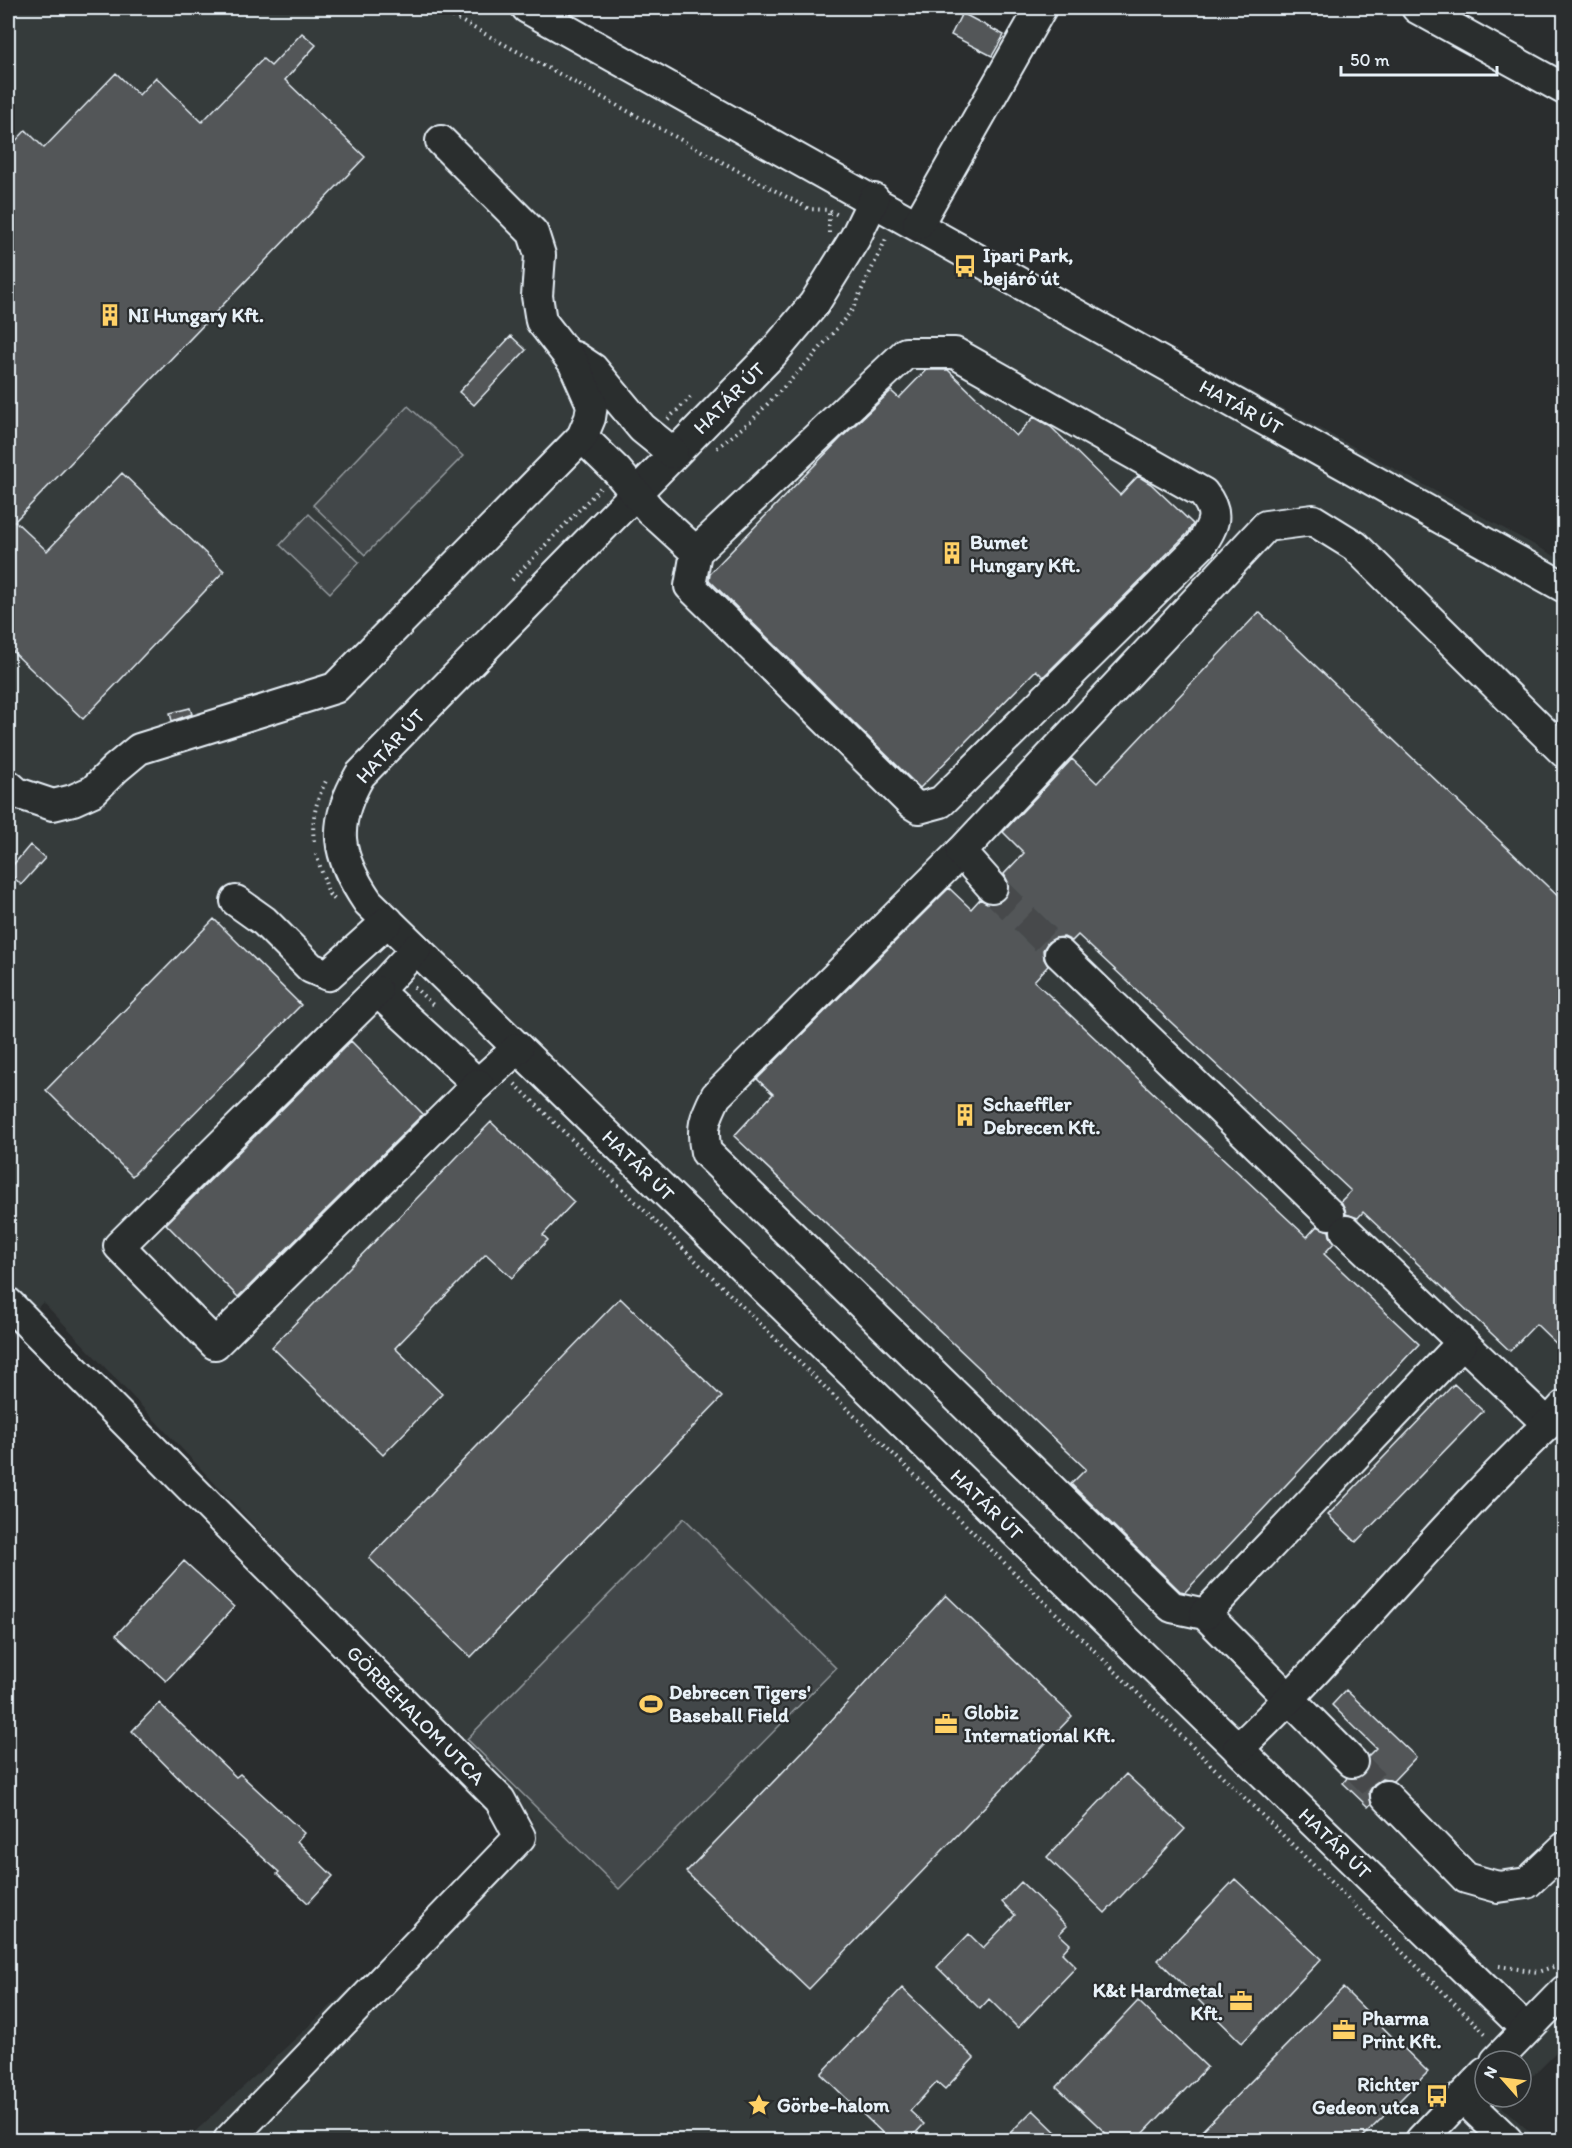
<svg xmlns="http://www.w3.org/2000/svg" width="1572" height="2148" font-family="Itim,sans-serif">
<style>
.built{fill:#363a3b}
.green{fill:#424648;stroke:#959ca0;stroke-width:1.5}
.building{fill:#535759;stroke:#e8f1f8;stroke-width:1.5}
.lines{fill:none;stroke-linecap:round;stroke-linejoin:round}
.minor-tunnel{stroke:#464a4c;stroke-width:30;stroke-dasharray:30 15;stroke-linecap:butt}
.minor-casing{stroke:#e8f1f8;stroke-width:34}
.path{stroke:#e8f1f8;stroke-width:4;stroke-dasharray:1.5 4.5;stroke-linecap:butt}
.minor{stroke:#2a2d2e;stroke-width:30}
.labels{text-anchor:middle;dominant-baseline:central;stroke-width:4.5;stroke-linejoin:round;paint-order:stroke}
.poi-label{font-size:20px;font-weight:bold;fill:#e8f1f8;stroke:#2a2d2e;text-anchor:start}
.street-label{font-size:20px;fill:#e8f1f8;stroke:#2a2d2e}
</style>
<rect width="100%" height="100%" fill="#2a2d2e"/>
<filter id="ink" filterUnits="userSpaceOnUse"><feTurbulence type="fractalNoise" baseFrequency=".0167" numOctaves="2"/><feDisplacementMap in="SourceGraphic" scale="12" xChannelSelector="R" yChannelSelector="G"/><feConvolveMatrix kernelMatrix="1 2 1 2 8 2 1 2 1" color-interpolation-filters="sRGB"/></filter>
<g filter="url(#ink)">
<path class="built" d="M8 8H544L1564 561V2044L1521 2087V2061H1485V2097H1511L1502 2107 1539 2140H186L532 1819 43 1302 8 1341Z"/>
<path class="green" d="M408 406 463 456 365 555 313 505Z
M309 514 359 562 330 593 280 545Z
M684 1518 836 1668 619 1889 467 1739Z"/>
<path class="building" d="M962 13 1004 35 992 56 951 35Z
M302 33 316 45 285 80 365 157 15 521 47 551 122 473 224 571 83 719 8 647V149L26 130 44 148 116 73 139 95 156 77 202 122 263 59 271 66Z
M511 336 526 350 474 405 459 392Z
M926 370H948L1016 436 1034 417 1051 427 1120 495 1138 476 1151 484 1193 524 1187 534 1043 677 1036 670 920 788 709 580 710 573 840 439 891 391 899 398Z
M1259 612 1564 902V1351L1536 1324 1510 1351 1363 1212 1358 1218 1346 1214 1345 1209 1341 1201 1351 1191 1078 935 1072 941 1064 937 1055 938 1048 942 1043 950 1044 959 1048 966 1034 981 1307 1237 1317 1226 1329 1231 1330 1236 1334 1243 1324 1254 1419 1344 1185 1592 1180 1591 1071 1484 1086 1469 734 1136 773 1094 757 1079 949 888 971 909 980 899 987 903 995 904 1004 899 1008 892 1009 884 1004 874 1024 853 1003 832 1072 759 1097 783Z
M190 708 192 714 172 721 170 713Z
M30 845 45 858 21 885 8 871Z
M214 919 301 1005 132 1176 46 1090Z
M351 1041 423 1114 238 1297 166 1224Z
M491 1122 574 1202 543 1235 548 1240 512 1278 486 1254 395 1348 442 1394 383 1455 272 1347Z
M620 1298 722 1397 471 1657 369 1558Z
M1454 1384 1483 1411 1356 1542 1328 1515Z
M184 1561 234 1607 166 1681 116 1635Z
M946 1595 1072 1716 809 1989 686 1872 805 1749Z
M1346 1690 1416 1757 1393 1781 1382 1779 1374 1784 1369 1792 1371 1804 1368 1807 1343 1783 1347 1778H1357L1365 1774 1369 1766 1368 1756 1376 1748 1332 1705Z
M159 1703 236 1777 240 1774 304 1833 297 1841 333 1876 308 1903 277 1874 279 1872 208 1808 132 1731Z
M1126 1774 1185 1829 1105 1913 1047 1857Z
M1235 1879 1321 1959 1242 2043 1158 1960Z
M1021 1882 1067 1926 1059 1934 1070 1944 1062 1953 1076 1967 1018 2028 989 1999 980 2009 937 1967 969 1934 983 1948 1015 1915 1002 1902Z
M902 1988 974 2058 945 2089 937 2082 910 2111 924 2124 909 2140H890L821 2074Z
M1343 1988 1428 2072 1360 2140H1193Z
M1138 2001 1207 2067 1137 2140H1113L1057 2087Z
M1033 2110 1064 2140H1003Z"/>
<g class="lines">
<path class="minor-tunnel" d="M992 887 1060 954
M1352 1762 1386 1796"/>
<g class="minor-casing">
<g id="minor">
<path id="s1" d="M527 8 1564 587"/>
<path d="M1417 8 1564 89"/>
<path id="s2" d="M874 199 855 238 814 304 772 354 360 775C331 825 336 855 368 902L1526 2029"/>
<path d="M918 224 1041 8"/>
<path d="M575 357 593 369 642 428 673 453"/>
<path d="M582 437 617 471 650 510 696 552 906 353H955L1203 493C1220 514 1214 524 1201 545L941 802 919 808 911 803 690 586 696 552"/>
<path d="M8 785 17 793 53 805 73 800 93 791 115 769 139 749 335 688 582 437 590 418 592 405 573 362 541 321 537 296 540 255 533 233 441 141"/>
<path d="M961 852 716 1096C705 1118 701 1127 706 1152L1172 1607 1205 1614 1352 1762"/>
<path d="M992 887 961 852 1266 526 1313 520 1355 546 1564 752"/>
<path d="M236 901 264 921 311 968 328 975 388 921"/>
<path d="M416 949 377 991 478 1084 518 1048"/>
<path d="M1060 954 1329 1214"/>
<path d="M377 991 119 1246 215 1344 478 1084"/>
<path d="M1346 1231 1548 1424 1564 1406"/>
<path id="s3" d="M8 1303 500 1800 520 1837 229 2140"/>
<path d="M1205 1614 1462 1343"/>
<path d="M1238 1749C1346 1646 1440 1527 1548 1424"/>
<path d="M1386 1796 1466 1878 1498 1887 1527 1883 1564 1848"/>
<path d="M1496 2061 1564 1991"/>
<path d="M1462 2097 1507 2140"/>
<path d="M1421 2140 1485 2073"/>
</g>
</g>
<path class="path" d="M437 8 809 209 829 210 840 216
M829 233V210
M668 419 693 395
M717 448 752 420 812 358 852 310 886 239
M512 580 600 488
M314 841C311 819 317 798 327 779
M316 854 329 894 336 901
M414 987 434 1006
M515 1084 1488 2036
M1499 1966 1538 1972 1564 1963"/>
<use href="#minor" class="minor"/>
</g>
</g>
<defs>
<g id="bus-bare" transform="scale(1.8)"><path d="M-5-6H5V4H4V6H2V4H-2V6H-4V4H-5ZM-3.5-4V0h7V-4ZM-3.5 1.2v1.5H-2V1.2ZM2 1.2v1.5H3.5V1.2Z" fill="#ffd166" stroke="#2a2d2e" stroke-width="2.5" paint-order="stroke"/></g>
<g id="building-bare" transform="scale(1.8)"><path d="M-4-6H4V6H1V3H-1V6H-4ZM-2.5-4.3h1.7v1.8h-1.7ZM.8-4.3h1.7v1.8H.8ZM-2.5-1h1.7V.8h-1.7ZM.8-1h1.7V.8H.8Z" fill="#ffd166" stroke="#2a2d2e" stroke-width="2.5" paint-order="stroke"/></g>
<g id="stadium-bare" transform="scale(1.8)"><path d="M0-5a6.5 5 0 1 0 0 10a6.5 5 0 1 0 0-10ZM-3.5-1.8h7v3.6h-7Z" fill="#ffd166" stroke="#2a2d2e" stroke-width="2.5" paint-order="stroke"/></g>
<g id="office-bare" transform="scale(1.8)"><path d="M-6-3h4V-5.5h4V-3h4V5H-6ZM-1-4.5V-3h2v-1.5ZM-6 0V1H6V0Z" fill="#ffd166" stroke="#2a2d2e" stroke-width="2.5" paint-order="stroke"/></g>
<g id="sight-bare" transform="scale(1.8)"><path d="M0-6L1.8-2.2L6-1.7L2.9 1.2L3.7 5.4L0 3.3L-3.7 5.4L-2.9 1.2L-6-1.7L-1.8-2.2Z" fill="#ffd166" stroke="#2a2d2e" stroke-width="2.5" paint-order="stroke"/></g>
</defs>
<g fill-rule="evenodd">
<use href="#bus-bare" x="965" y="266"/>
<use href="#building-bare" x="110" y="315"/>
<use href="#building-bare" x="952" y="553"/>
<use href="#building-bare" x="965" y="1115"/>
<use href="#stadium-bare" x="651" y="1704"/>
<use href="#office-bare" x="946" y="1724"/>
<use href="#office-bare" x="1241" y="2001"/>
<use href="#office-bare" x="1344" y="2030"/>
<use href="#bus-bare" x="1437" y="2096"/>
<use href="#sight-bare" x="759" y="2105"/>
</g>
<g class="labels">
<g class="poi-label">
<text x="983" y="255">Ipari Park,<tspan x="983" dy="23">bejáró út</tspan></text>
<text x="128" y="315">NI Hungary Kft.</text>
<text x="970" y="542">Bumet<tspan x="970" dy="23">Hungary Kft.</tspan></text>
<text x="983" y="1104">Schaeffler<tspan x="983" dy="23">Debrecen Kft.</tspan></text>
<text x="669" y="1692">Debrecen Tigers'<tspan x="669" dy="23">Baseball Field</tspan></text>
<text x="964" y="1712">Globiz<tspan x="964" dy="23">International Kft.</tspan></text>
<text x="1223" y="1990" text-anchor="end">K&amp;t Hardmetal<tspan x="1223" dy="23">Kft.</tspan></text>
<text x="1362" y="2018">Pharma<tspan x="1362" dy="23">Print Kft.</tspan></text>
<text x="1419" y="2084" text-anchor="end">Richter<tspan x="1419" dy="23">Gedeon utca</tspan></text>
<text x="777" y="2105">Görbe-halom</text>
</g>
<g class="street-label">
<text transform="translate(729 398) rotate(-45)">HATÁR ÚT</text>
<text stroke="none"><textPath href="#s1" startOffset="818">HATÁR ÚT</textPath></text>
<text transform="translate(390 746) rotate(-48)">HATÁR ÚT</text>
<text stroke="none"><textPath href="#s2" startOffset="1290">HATÁR ÚT</textPath></text>
<text stroke="none"><textPath href="#s2" startOffset="1776">HATÁR ÚT</textPath></text>
<text stroke="none"><textPath href="#s3" startOffset="580">GÖRBEHALOM UTCA</textPath></text>
<text stroke="none"><textPath href="#s2" startOffset="2262">HATÁR ÚT</textPath></text>
</g>
</g>
<rect width="1572" height="2148" fill="none" stroke="#2a2d2e" stroke-width="30"/>
<rect x="15" y="15" width="1542" height="2118" fill="none" stroke="#e8f1f8" stroke-width="2" filter="url(#ink)"/>
<g transform="translate(1503 2079) rotate(298)"><circle r="28" fill="#2a2d2e" stroke="#767b7f" stroke-width="1.5"/>
<path d="M0-4.5L10 22L0 15L-10 22Z" fill="#ffd166"/>
<text y="-9" font-size="16" font-weight="bold" text-anchor="middle" fill="#e8f1f8">N</text>
</g>
<path d="M1341 66v9h156v-9" fill="none" stroke="#e8f1f8" stroke-width="3"/>
<text x="1350" y="66" font-size="18" fill="#e8f1f8" stroke="#2a2d2e" stroke-width="4.5" paint-order="stroke">50 m</text>
</svg>
